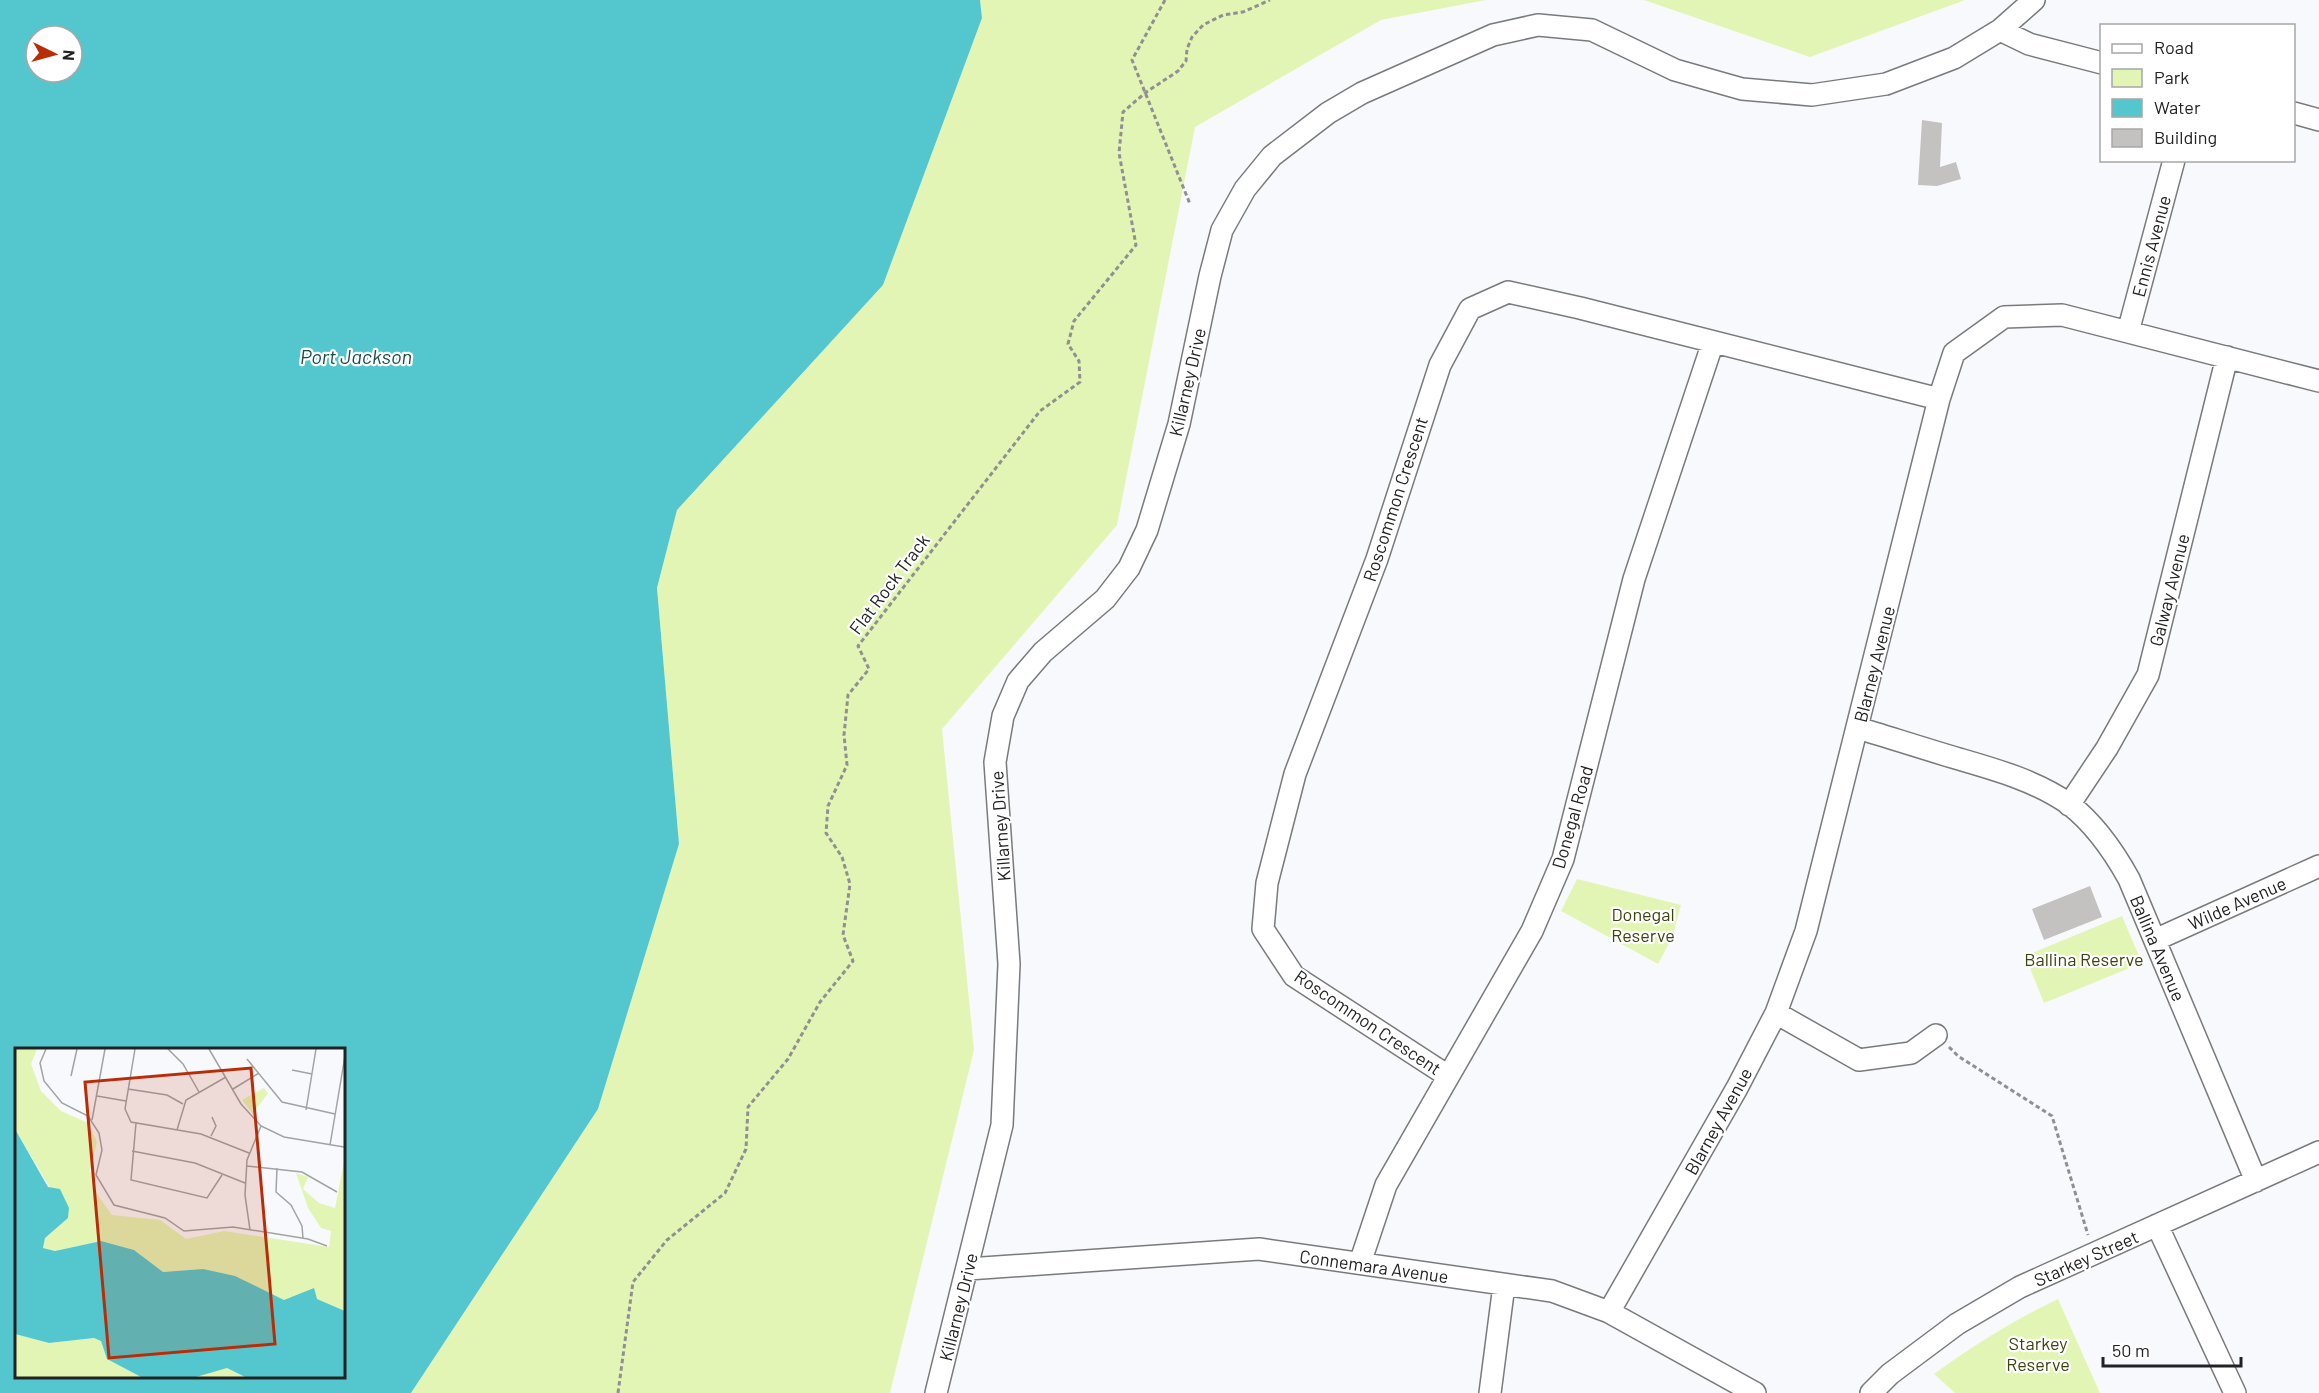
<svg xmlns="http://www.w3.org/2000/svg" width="2319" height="1393" font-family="Barlow,sans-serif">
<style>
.green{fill:#e3f5b4}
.water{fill:#54c7ce;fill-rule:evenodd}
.building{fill:#c4c2c1}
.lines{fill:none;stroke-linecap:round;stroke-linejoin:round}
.minor-casing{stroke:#797a7c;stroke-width:24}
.path{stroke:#909092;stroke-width:3;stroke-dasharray:4.5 3;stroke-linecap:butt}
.minor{stroke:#fff;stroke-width:21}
.labels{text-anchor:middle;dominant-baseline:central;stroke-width:4.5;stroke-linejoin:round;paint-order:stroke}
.street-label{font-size:18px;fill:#222223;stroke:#fff}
.park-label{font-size:18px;fill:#3a450c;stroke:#fff}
.water-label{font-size:20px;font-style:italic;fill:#184b4e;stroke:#fff}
.inset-road{fill:none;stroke:#a2a3a5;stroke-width:1.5}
.view{fill:#b82d08;fill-opacity:0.15;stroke:#b82d08;stroke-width:3}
.inset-edge{fill:none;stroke:#222223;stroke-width:3}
</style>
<rect width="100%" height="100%" fill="#f8f9fc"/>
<path class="green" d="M980 0H1486L1381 20 1195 127 1117 525 942 729 974 1050 890 1393H411L598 1109 679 844 657 588 677 510 883 285 982 18Z
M1644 0H1965L1810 57Z
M1577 879 1681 905 1672 938 1658 964 1561 911Z
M2122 916 2142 963 2044 1003 2025 956Z
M2058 1299 2100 1393H1955L1934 1374C1974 1345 2014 1320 2058 1299Z"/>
<path class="water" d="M0 0H980L982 18 883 285 677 510 657 588 679 844 598 1109 411 1393H0ZM36 36H72V72H36ZM16 1050H344V1376H16Z"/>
<path class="building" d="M1922 120 1942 123 1940 167 1956 162 1961 179 1937 186 1918 185Z
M2090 886 2102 917 2044 940 2032 909Z"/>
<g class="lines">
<g class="minor-casing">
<path id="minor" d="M2000 30 2029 44 2102 63
M2294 113 2319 120
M2128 332 2174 160
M1858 728C1891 738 1925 749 1959 759 1997 770 2036 781 2069 804 2095 824 2113 850 2129 879L2256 1181
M2069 805 2107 748 2148 675 2227 357
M2155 940 2319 866
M1776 1013 1859 1060 1911 1053 1936 1035
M1448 1076 1294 976 1263 929 1267 883 1295 774 1377 559 1440 365 1470 309 1508 292 1580 308 1939 399
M2157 1225 2235 1393
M1360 1263 1386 1185 1532 931 1563 859 1634 579 1713 342
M968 1269 1259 1249 1552 1291 1609 1312 1755 1393
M1609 1312 1737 1088 1776 1013 1806 931 1939 399 1954 353 2004 317 2062 315 2319 381
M936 1393 1002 1125 1009 964 995 762 1003 716 1018 681 1043 652 1105 599 1129 568 1147 530 1179 424 1210 276 1222 230 1245 189 1272 156 1328 113 1362 93 1493 35 1538 25 1592 30 1675 70 1742 89 1812 95 1886 84 1954 58 2000 30 2034 0
M1490 1393 1504 1285
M1871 1393 1890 1374 1957 1324 2020 1287 2319 1152"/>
</g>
<path class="path" d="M1165 0 1132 60 1190 204
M1949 1047 1958 1056 2052 1116 2088 1235
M618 1393 633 1282 667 1240 725 1193 746 1149 748 1107 788 1059 820 1002 853 961 843 935 850 884 842 857 826 833 828 806 847 765 844 735 848 695 869 669 858 646 1040 411 1080 382 1079 361 1068 344 1074 321 1136 245 1119 153 1123 112 1145 93 1178 71 1186 61 1187 49 1192 37 1203 25 1223 15 1243 12 1270 0"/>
<use href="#minor" class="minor"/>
</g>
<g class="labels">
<g class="street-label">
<text transform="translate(2151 246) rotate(-75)">Ennis Avenue</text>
<text transform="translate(1187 382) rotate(-77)">Killarney Drive</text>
<text transform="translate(1395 499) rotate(-72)">Roscommon Crescent</text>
<text transform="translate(889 584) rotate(-53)">Flat Rock Track</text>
<text transform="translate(2169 590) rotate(-76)">Galway Avenue</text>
<text transform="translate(1874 664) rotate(-76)">Blarney Avenue</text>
<text transform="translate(1572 817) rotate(-74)">Donegal Road</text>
<text transform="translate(1000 826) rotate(-94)">Killarney Drive</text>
<text transform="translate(2237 903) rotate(-24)">Wilde Avenue</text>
<text transform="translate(2158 948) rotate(67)">Ballina Avenue</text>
<text transform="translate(1368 1022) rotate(34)">Roscommon Crescent</text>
<text transform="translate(1718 1121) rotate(-61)">Blarney Avenue</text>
<text transform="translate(2086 1258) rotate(-24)">Starkey Street</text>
<text transform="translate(1374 1266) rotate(8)">Connemara Avenue</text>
<text transform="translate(958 1307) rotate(-76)">Killarney Drive</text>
</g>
<g class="park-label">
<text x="1643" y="914">Donegal<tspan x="1643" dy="21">Reserve</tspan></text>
<text x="2084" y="959">Ballina Reserve</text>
<text x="2038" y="1343">Starkey<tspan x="2038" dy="21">Reserve</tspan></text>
</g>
<g class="water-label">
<text x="356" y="356">Port Jackson</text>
</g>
</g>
<g transform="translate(15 1048)">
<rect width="330" height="330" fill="#f8f9fc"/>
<path d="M0 1H22L16 16 26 43 46 63 73 75 82 94 75 122 82 146 97 167 145 172 171 191 209 183 314 199 316 183 306 180 293 160 281 125 293 129 288 141 304 155 320 160 330 109V263L302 251 269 252 188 221 148 224 119 202 86 193 40 203 28 200 30 190 53 170 0 81ZM249 40 253 45 238 66 227 52ZM0 286 34 295 79 290 86 292 92 311 126 329H1ZM212 320 230 329H181L195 323Z" fill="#e3f5b4"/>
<path d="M0 81 33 139 45 141 54 160 53 170 30 190 28 200 40 203 86 193 119 202 148 224 188 221 220 228 269 252 299 240 302 251 330 263V329H230L212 320 181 329H126L92 311 86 293 79 290 34 295 0 286Z" fill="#54c7ce"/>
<path class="inset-road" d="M31 1 25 15 29 33 47 55 73 68 84 85 87 102 81 127 99 157 150 170 169 183 218 179 293 191 312 198M120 1 110 61 116 74 186 86 234 105M153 1 168 16 184 44M194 1 226 56 246 78 269 89 329 99M232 11 267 54 320 66M277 22 297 26M56 28 62 1M113 41 152 47 168 56M218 41 244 25M82 48 111 53M291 62 301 1M77 72 90 1M121 75 116 132 192 150 207 127M162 82 171 52 211 29M196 88 201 78 197 69M315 97 330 8M117 103 180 115 230 135M232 118 287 124 322 144M262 120 261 144 276 157 287 178 288 190M235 182 230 147 232 112 246 78"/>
<path class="view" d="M236 20 260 296 94 310 70 34Z"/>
<rect width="330" height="330" class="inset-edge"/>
</g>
<rect x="2100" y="24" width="195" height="138" fill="#ffffff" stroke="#a7a7a7" stroke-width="1.5"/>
<rect x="2112" y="44" width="30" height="9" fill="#ffffff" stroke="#a7a7a7" stroke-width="1.5"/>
<text x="2154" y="54" font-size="18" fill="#222223">Road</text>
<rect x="2112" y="69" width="30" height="18" fill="#e3f5b4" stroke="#a7a7a7" stroke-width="1.5"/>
<text x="2154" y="84" font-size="18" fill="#222223">Park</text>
<rect x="2112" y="99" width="30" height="18" fill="#54c7ce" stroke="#a7a7a7" stroke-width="1.5"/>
<text x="2154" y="114" font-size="18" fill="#222223">Water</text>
<rect x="2112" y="129" width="30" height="18" fill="#c4c2c1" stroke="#a7a7a7" stroke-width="1.5"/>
<text x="2154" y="144" font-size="18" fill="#222223">Building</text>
<g transform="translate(54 54) rotate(95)"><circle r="28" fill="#ffffff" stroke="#a7a7a7" stroke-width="1.5"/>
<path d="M0-4.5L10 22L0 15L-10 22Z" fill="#b82d08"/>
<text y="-9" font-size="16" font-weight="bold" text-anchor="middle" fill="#222223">N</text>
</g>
<path d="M2103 1357v9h138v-9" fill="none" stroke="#222223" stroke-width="3"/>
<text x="2112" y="1357" font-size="18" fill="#222223" stroke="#ffffff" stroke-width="4.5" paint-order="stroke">50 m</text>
</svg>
